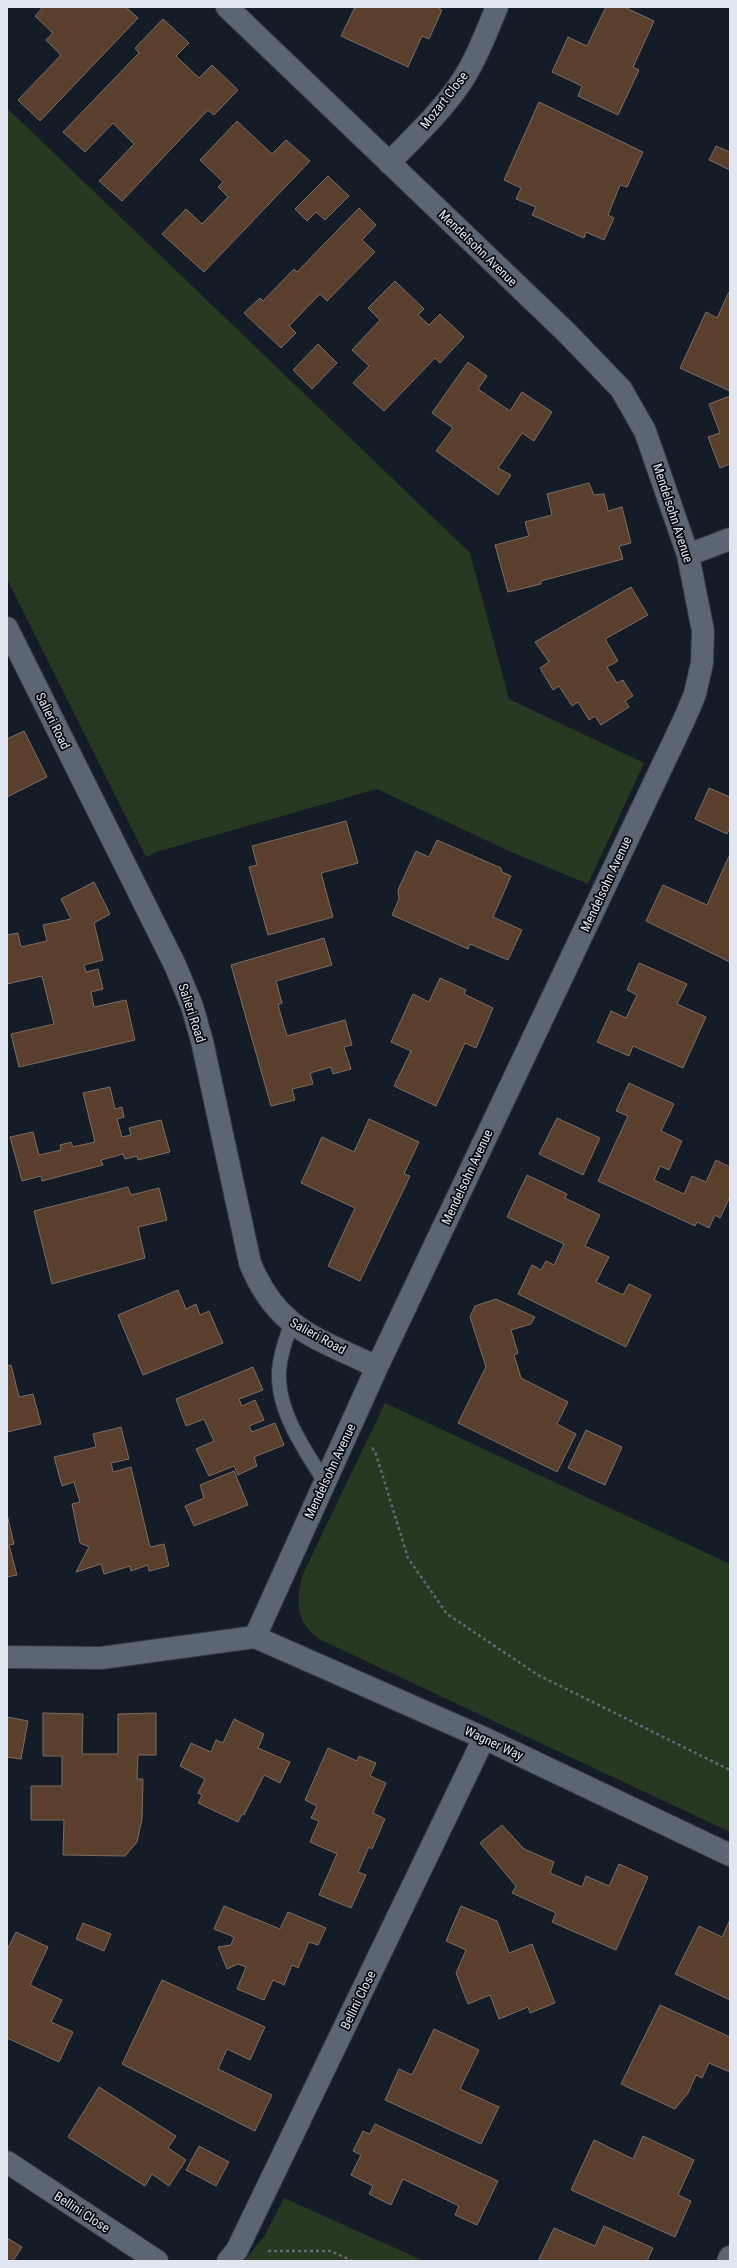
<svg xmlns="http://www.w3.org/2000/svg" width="737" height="2268" font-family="'Roboto Condensed',sans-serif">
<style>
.green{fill:#283921}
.building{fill:#593f2c;stroke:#7e6f64}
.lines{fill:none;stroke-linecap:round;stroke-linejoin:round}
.service-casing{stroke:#333840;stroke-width:16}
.minor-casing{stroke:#333840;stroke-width:24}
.path{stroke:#626a74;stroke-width:2.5;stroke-dasharray:3 3;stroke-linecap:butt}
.service{stroke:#5b6573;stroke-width:14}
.minor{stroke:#5b6573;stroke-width:22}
.labels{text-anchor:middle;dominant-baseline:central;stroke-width:3.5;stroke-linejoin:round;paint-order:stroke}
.street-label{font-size:13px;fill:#e1e7f0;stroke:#04060b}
</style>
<rect width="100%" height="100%" fill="#131c27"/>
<path class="green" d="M7 108 470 553 509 699 644 763 588 884 509 851 377 789 159 851 146 857 7 579Z
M385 1403 730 1564V1832L319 1639C295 1621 296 1603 302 1576Z
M284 2198 424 2261H244L265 2235Z"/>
<path class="building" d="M43 7H126L138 18 40 121 18 100 61 55 46 40 53 33 35 16Z
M355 7H436L442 10 429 39 422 36 408 67 341 36Z
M606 7H624L654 21 633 67 639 70 618 115 578 96 582 86 552 72 568 37 587 46Z
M163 19 189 43 176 56 199 78 212 65 238 90 214 115 208 110 122 201 99 181 134 144 113 123 85 152 63 132 139 53 135 48Z
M539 102 643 152 627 187 620 185 608 215 614 218 604 240 586 232 584 238 532 215 536 207 516 199 521 188 504 180Z
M237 121 272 154 286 140 310 161 204 272 162 234 186 209 202 224 228 197 218 187 223 182 200 160Z
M716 146 730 152V170L709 160Z
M328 176 349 196 325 220 316 212 307 221 295 209Z
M359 208 376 225 362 240 375 252 327 301 320 294 289 326 296 333 281 348 244 313 260 298 263 301 294 269 297 272Z
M395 281 424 309 418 315 429 325 440 314 464 337 440 363 435 358 384 411 353 383 369 366 352 350 380 320 368 308Z
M729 292H730V391L680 368 706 312 717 318Z
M318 344 337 363 312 389 293 370Z
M468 362 487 376 478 389 510 411 522 392 552 412 534 441 522 433 498 468 511 475 498 495 436 451 453 428 432 413Z
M730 396V464L720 468 708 437 720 433 709 404Z
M589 483 594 495 604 494 608 511 622 507 631 543 619 546 623 559 541 581V584L508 592 495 545 529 536 525 522 552 515 547 494Z
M631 587 648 615 605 639 618 661 607 667 617 683 623 680 633 696 625 701 629 707 601 725 595 716 589 720 578 702 572 706 559 686 553 690 540 668 549 662 535 642Z
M24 731 47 777 7 797V739Z
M709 788 730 797V828L727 834 695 819Z
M346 821 358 863 321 873 333 917 268 935 249 867 257 865 252 846Z
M437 840 501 868 502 872 511 876 493 917 522 930 508 960 470 944 468 949 392 915 399 899 398 890 416 851 429 857Z
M730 854V962L646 921 663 885 707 905Z
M94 882 110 914 94 923 103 960 84 965 86 972 98 969 103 989 91 992 94 1007 126 1000 135 1040 19 1067 11 1034 54 1024 42 976 7 984V935L18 933 21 947 47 941 43 925 71 919 61 899Z
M324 938 332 965 276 981 282 1003 278 1005 287 1036 345 1020 352 1045 344 1047 351 1069 333 1074 331 1067 310 1073 313 1084 292 1089 295 1100 271 1106 231 965Z
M639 963 687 984 677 1004 706 1017 683 1068 633 1046 629 1056 597 1042 611 1011 626 1018 637 995 627 990Z
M440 978 466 990 464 994 493 1008 476 1048 465 1043 436 1106 394 1086 411 1051 391 1042 413 994 429 1002Z
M629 1083 674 1104 661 1131 682 1141 669 1170 660 1166 654 1180 684 1194 692 1176 706 1182 716 1160 730 1167V1197L720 1218 715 1215 709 1228 697 1222 695 1226 598 1181 628 1116 616 1111Z
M110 1087 115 1109 122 1107 124 1117 117 1119 122 1137 131 1135 129 1128 161 1120 170 1152 138 1160 137 1156 125 1159 123 1154 101 1160 103 1165 42 1181 41 1176 22 1181 10 1137 33 1132 39 1155 61 1150 60 1145 71 1142 73 1147 95 1142 83 1093Z
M557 1118 600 1138 583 1175 539 1154Z
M369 1119 419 1142 404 1174 410 1176 360 1281 328 1266 355 1208 301 1183 322 1137 354 1152Z
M527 1175 567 1194 565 1198 600 1215 585 1246 609 1257 596 1282 623 1295 629 1284 651 1295 626 1347 518 1294 532 1265 541 1270 546 1261 554 1265 564 1244 507 1217Z
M128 1187 131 1195 159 1188 167 1220 138 1227 145 1258 52 1284 34 1211Z
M178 1290 186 1309 196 1304 200 1315 209 1311 223 1343 143 1375 118 1315Z
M496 1299 535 1317 531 1324 511 1330 518 1353 514 1355 521 1378 568 1402 557 1424 576 1434 557 1472 458 1423 486 1367 470 1317 475 1306Z
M11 1365 19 1397 33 1394 41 1424 7 1432V1366Z
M253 1367 263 1390 239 1399 242 1406 255 1400 264 1420 249 1426 252 1432 275 1423 284 1445 254 1457 257 1466 238 1475 234 1466 209 1476 196 1449 214 1441 204 1419 186 1426 176 1399Z
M121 1427 129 1459 111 1463 113 1472 131 1467 150 1547 164 1544 169 1566 149 1571 148 1565 131 1571 130 1566 104 1574 101 1564 76 1572 89 1547 80 1543 72 1504 80 1502 74 1482 62 1486 54 1457 96 1447 93 1434Z
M586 1430 622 1447 605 1485 568 1468Z
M234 1471 248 1505 194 1526 185 1506 204 1498 200 1485Z
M7 1514 14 1544 9 1545 17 1575 7 1577Z
M43 1713 83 1714 82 1754H118V1714L156 1713V1755H138L137 1779H143L142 1819 137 1842 125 1856 63 1855 64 1820H31V1786H62V1756H43Z
M7 1717 28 1721 21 1759 7 1757Z
M234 1719 264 1734 258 1748 290 1762 280 1783 264 1775 244 1815 242 1814 238 1822 198 1803 202 1795 198 1793 205 1779 180 1766 191 1743 211 1752 216 1740 223 1743Z
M328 1748 357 1761 359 1756 376 1763 370 1776 386 1783 373 1813 385 1819 372 1849 369 1847 358 1872 366 1875 351 1908 319 1895 337 1854 310 1842 319 1821 311 1818 317 1806 305 1800Z
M502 1825 524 1849 554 1862 550 1873 582 1887 586 1876 609 1886 619 1864 648 1877 616 1950 552 1922 556 1913 512 1893 516 1886 480 1843Z
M224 1906 280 1929 288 1912 326 1928 318 1945 309 1942 298 1968 292 1965 284 1985 273 1980 264 2000 237 1989 246 1967 238 1964 227 1969 218 1947 231 1945 234 1937 214 1929Z
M461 1906 497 1921 509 1953 532 1944 555 2003 530 2013 528 2007 499 2019 490 1995 468 2004 456 1973 466 1950 446 1941Z
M730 1920V2000L675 1974 699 1926 722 1937Z
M83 1923 111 1934 104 1951 76 1939Z
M16 1932 48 1947 30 1985 62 2000 51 2022 73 2032 59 2062 7 2038V1950Z
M162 1980 265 2027 250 2060 227 2049 218 2069 272 2095 255 2131 122 2064Z
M660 2005 730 2037V2072L709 2063 702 2078 696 2075 688 2093 675 2109 621 2084Z
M434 2029 479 2050 460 2089 499 2107 481 2144 385 2100 399 2069 412 2075Z
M99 2087 176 2136 168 2148 186 2160 169 2186 152 2174 145 2186 68 2137Z
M375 2124 498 2181 477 2225 455 2215 459 2206 403 2179 391 2205 369 2194 373 2186 351 2175 361 2155 353 2151 363 2131 370 2134Z
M643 2136 694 2160 678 2195 691 2201 675 2237 571 2190 594 2140 633 2159Z
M199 2146 229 2162 216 2186 186 2170Z
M604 2226 653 2248 647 2261H538L554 2228 595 2246Z
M7 2238 22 2247 13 2261H7Z"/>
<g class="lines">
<g class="service-casing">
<path id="service" d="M291 1324C286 1339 280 1354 279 1371 277 1411 304 1449 325 1482"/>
</g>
<g class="minor-casing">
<path id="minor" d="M227 7 566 332 621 389 645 431 688 555 703 631 702 663 695 694 684 720 377 1367 255 1637
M389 163C413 138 440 113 460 84 476 60 486 33 497 7
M688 555 730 539
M7 628 175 965 192 1006 202 1041 250 1263C277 1330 317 1338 377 1367
M255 1637 484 1738 730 1855
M7 1657 101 1658 255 1637
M7 2162 157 2261
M228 2261 237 2250 484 1738
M728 2261 730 2257"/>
</g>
<path class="path" d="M372 1448 375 1451 408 1558 447 1614 538 1675 730 1770
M268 2251H331L352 2261"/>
<use href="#service" class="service"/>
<use href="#minor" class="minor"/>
</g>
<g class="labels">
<g class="street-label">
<text transform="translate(444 100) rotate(-52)">Mozart Close</text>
<text transform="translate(478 248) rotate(44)">Mendelsohn Avenue</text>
<text transform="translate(673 513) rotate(72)">Mendelsohn Avenue</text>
<text transform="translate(53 721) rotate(64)">Salieri Road</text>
<text transform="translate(606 884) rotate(-65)">Mendelsohn Avenue</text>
<text transform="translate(192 1013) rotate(72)">Salieri Road</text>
<text transform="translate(467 1177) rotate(-65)">Mendelsohn Avenue</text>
<text transform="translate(318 1336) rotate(29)">Salieri Road</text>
<text transform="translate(330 1471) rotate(-65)">Mendelsohn Avenue</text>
<text transform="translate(494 1743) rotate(25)">Wagner Way</text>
<text transform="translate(358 2000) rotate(-64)">Bellini Close</text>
<text transform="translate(82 2212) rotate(33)">Bellini Close</text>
</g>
</g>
<rect width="737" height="2268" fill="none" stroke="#e1e7f0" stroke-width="16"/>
</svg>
